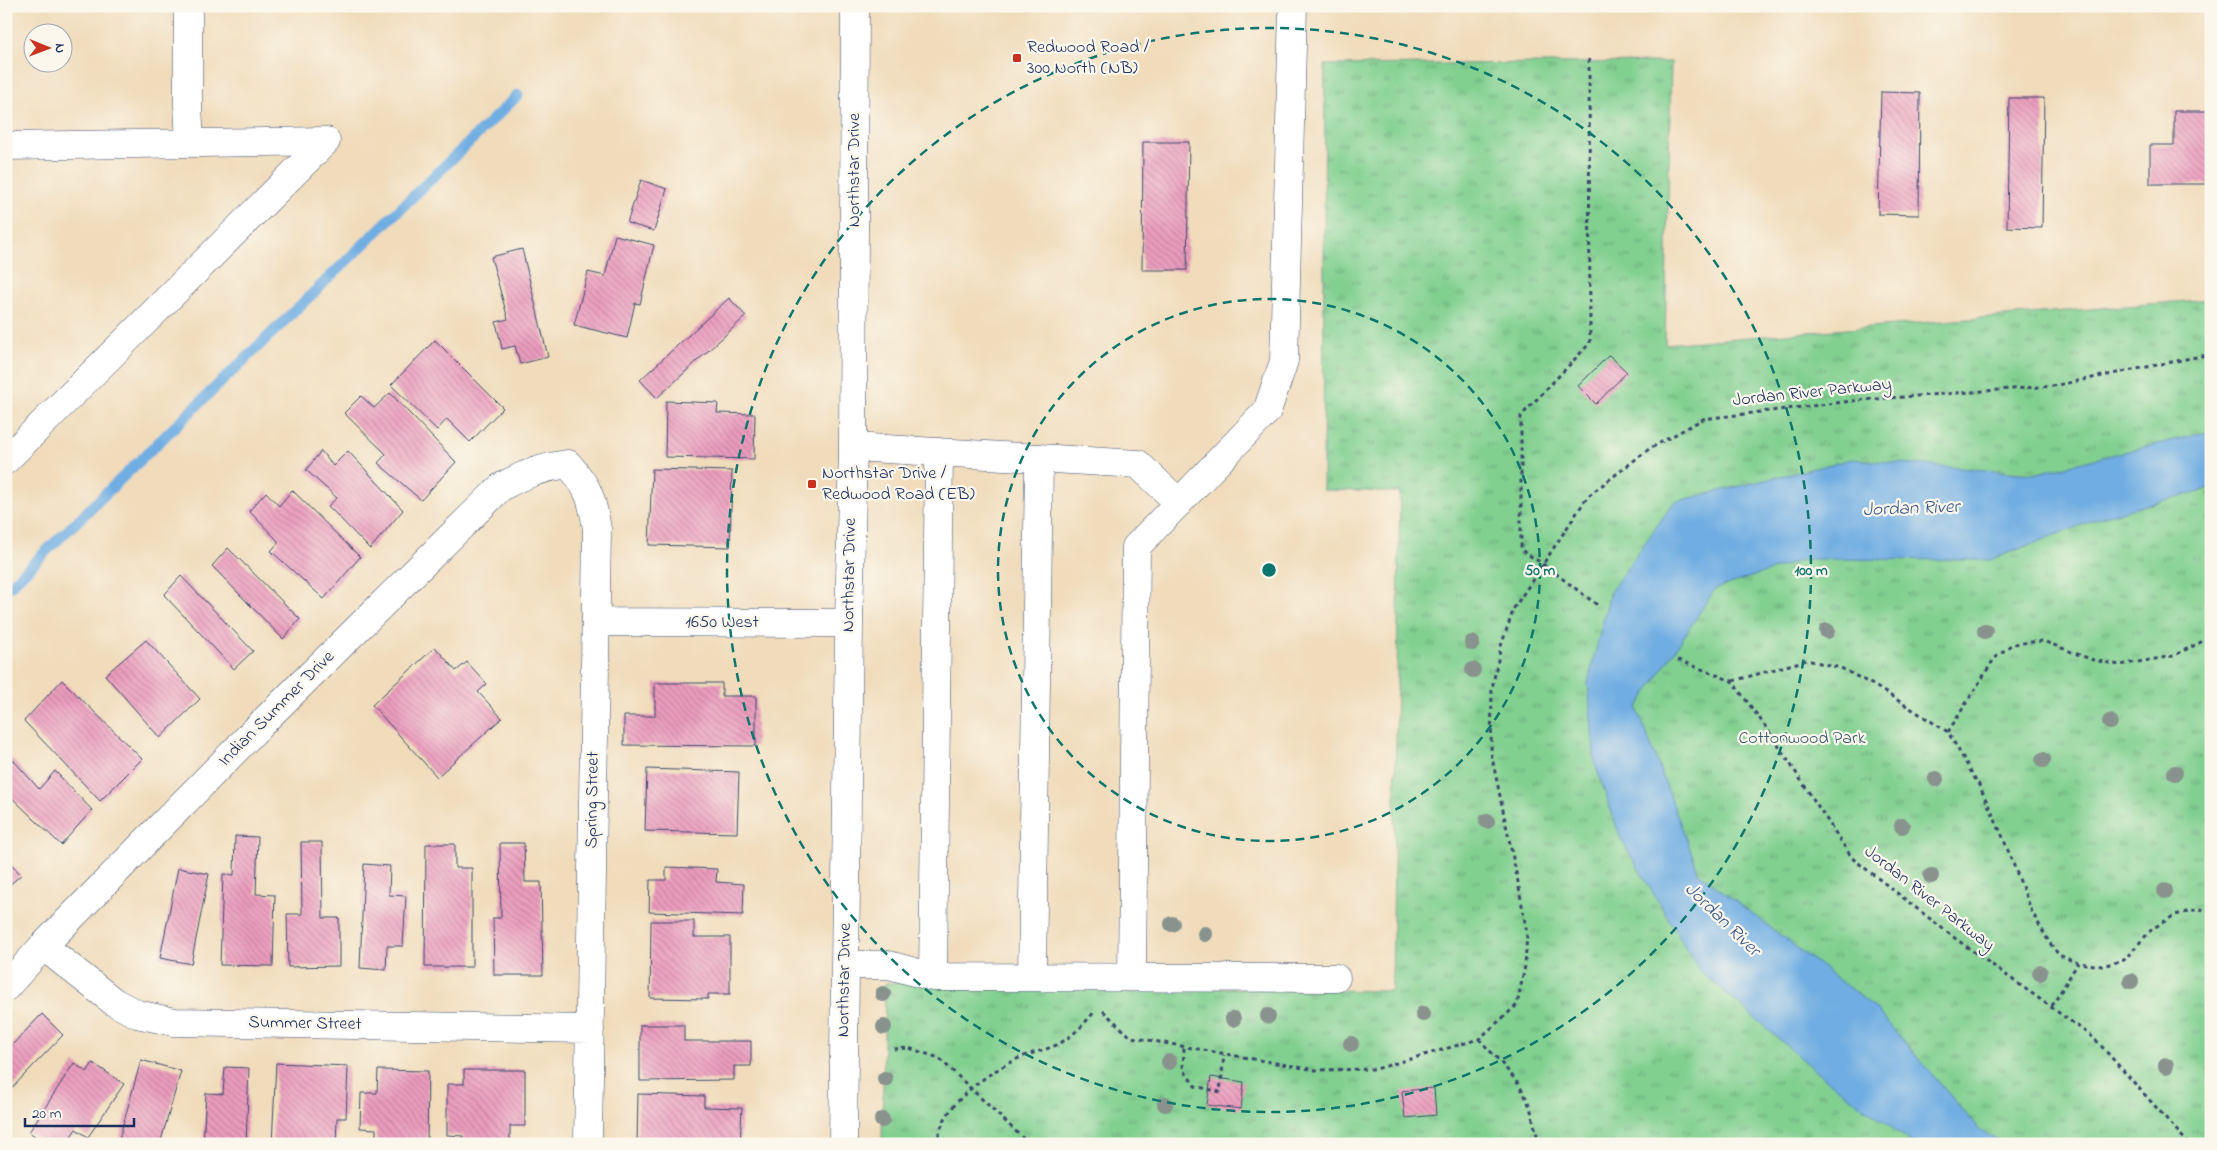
<svg xmlns="http://www.w3.org/2000/svg" width="2217" height="1150" font-family="'Indie Flower',sans-serif">
<style>
.park{fill:url(#park-tufts);stroke:#4e8077}
.water{fill:#70ade2;stroke:#466ea0}
.lines{fill:none;stroke-linecap:round;stroke-linejoin:round}
.stream{stroke:#70ade2;stroke-width:11}
.building{fill:url(#building-back-hatch)}
.minor-casing{stroke:#3b496c;stroke-width:29}
.path{stroke:#3b496c;stroke-width:3;stroke-dasharray:4 4;stroke-linecap:butt}
.minor{stroke:#fff;stroke-width:28}
.tree{fill:#89938e}
.ring{fill:none;stroke:#0f766e;stroke-width:2.5;stroke-dasharray:9 6}
.poi-dot{fill:#c8321e;stroke:#fbf7ec;stroke-width:2}
.labels{text-anchor:middle;dominant-baseline:central;stroke-width:4.5;stroke-linejoin:round;paint-order:stroke}
.poi-label{font-size:18px;fill:#1b2f5e;stroke:#fbf7ec;text-anchor:start}
.street-label{font-size:18px;fill:#1b2f5e;stroke:#fbf7ec}
.park-label{font-size:18px;fill:#34576a;stroke:#fbf7ec}
.water-label{font-size:19px;font-style:italic;fill:#355586;stroke:#fbf7ec}
.centre{fill:#0f766e;stroke:#fbf7ec;stroke-width:2.5}
.ring-label{font-size:15px;text-anchor:middle;font-weight:bold;fill:#0f766e;stroke:#fbf7ec;stroke-width:4.5;stroke-linejoin:round;paint-order:stroke}
</style>
<defs>
<pattern id="park-tufts" width="24" height="20" patternUnits="userSpaceOnUse" patternTransform="scale(1.25)"><rect width="24" height="20" fill="#81d090"/><path d="M3 7l-1-3M5 7V3M7 7l1-3M15 17l-1-3M17 17v-4M19 17l1-3" fill="none" stroke="#69a979"/></pattern>
<pattern id="building-back-hatch" width="6" height="6" patternUnits="userSpaceOnUse" patternTransform="scale(1.25)"><rect width="6" height="6" fill="#ec9cbd"/><path d="M-1 5l2 2M0 0l6 6M5-1l2 2" fill="none" stroke="#be809d"/></pattern>
</defs>
<rect width="100%" height="100%" fill="#fbf7ec"/>
<filter id="ink" filterUnits="userSpaceOnUse"><feTurbulence type="fractalNoise" baseFrequency=".02" numOctaves="2"/><feDisplacementMap in="SourceGraphic" scale="10" xChannelSelector="R" yChannelSelector="G"/><feConvolveMatrix kernelMatrix="1 2 1 2 8 2 1 2 1" color-interpolation-filters="sRGB"/></filter>
<filter id="wash" filterUnits="userSpaceOnUse"><feTurbulence type="fractalNoise" baseFrequency=".0096" numOctaves="4" result="noise"/><feDisplacementMap in="SourceGraphic" scale="20" xChannelSelector="R" yChannelSelector="G"/><feGaussianBlur stdDeviation="1.12" result="paint"/><feColorMatrix in="noise" values="0 0 0 0 0 0 0 0 0 0 0 0 0 0 0 0 0 1.4 0 .05"/><feComposite in="paint" operator="in"/></filter>
<g filter="url(#wash)">
<rect width="100%" height="100%" fill="#f0dcbb"/>
<path class="park" d="M1671 62 1665 344 2211 299V1144H882L885 983 1392 991 1400 492 1323 490 1325 65Z"/>
<path class="water" d="M2211 431V488L2105 516 1990 560 1805 559 1715 589 1637 708 1699 873 1874 1007 1979 1129 2003 1144H1914L1823 1077 1699 970 1621 839 1595 764 1588 683 1610 592 1674 502 1852 459 2033 474Z"/>
<g class="lines">
<path class="stream" d="M6 590 518 95"/>
</g>
<g id="blocks">
<path class="building" d="M1881 92 1920 93 1919 215 1878 214Z
M2009 98H2044L2042 228 2007 227Z
M2174 111H2211L2209 184H2150V145H2174Z
M1143 142H1189L1187 270H1142Z
M641 180 667 189 654 231 627 223Z
M615 235 654 245 640 304 635 303 627 338 574 325 588 272 605 276Z
M522 249 548 357 520 364 515 346 502 349 496 322 508 319 491 257Z
M729 298 746 316 657 398 640 380Z
M435 340 503 408 470 442 447 419 437 430 391 385Z
M1609 355 1627 372 1596 404 1578 386Z
M390 393 456 462 421 500 378 463 386 454 344 413 361 396 374 408Z
M666 401 718 403 717 413 755 414 754 459 665 457Z
M321 451 333 466 348 451 403 510 370 549 328 506 337 498 306 470Z
M652 469 732 471 730 547 649 545Z
M292 490 360 557 324 599 271 551 279 542 249 511 266 492 279 506Z
M228 548 300 619 283 639 212 566Z
M181 576 253 651 234 669 164 595Z
M146 640 200 699 160 738 105 675Z
M435 647 456 671 467 662 487 684 478 692 502 718 437 777 372 705Z
M62 680 142 759 100 801 24 721Z
M655 683H722V696H756V746L624 745V716H655Z
M6 752 39 789 55 771 92 810 61 845 6 792Z
M647 769 739 772 737 833 645 831Z
M235 836 258 837 256 894 275 895 273 966 220 965 223 874 234 875Z
M301 842H322L323 918H339V966L288 967 287 914H302Z
M500 843H524L525 882H541L543 975H494L493 918H501Z
M426 844H455V868H472V967H425Z
M6 858 21 875 6 888Z
M364 864 390 866 389 895 406 896 403 946H387L386 970 360 968Z
M666 867 717 869 716 882 744 884 743 915 649 912 650 880H666Z
M178 868 209 874 191 964 160 958Z
M651 921H694V937H730V994H708V999L650 998Z
M42 1014 63 1035 6 1094V1051Z
M640 1025H684V1041H751V1066H734V1080L640 1081Z
M141 1060 181 1071 160 1144H121L118 1143Z
M74 1063 87 1072 93 1063 124 1084 88 1137 76 1129 66 1144H46L29 1132Z
M276 1063 348 1066 346 1118H337L336 1144H272Z
M225 1067 249 1068 246 1144 203 1143 206 1093 223 1094Z
M378 1070 428 1071 427 1144H376V1129L360 1128 361 1093H377Z
M464 1070H525V1126H510V1144H463V1136L447 1135V1084H464Z
M1211 1077 1244 1082 1241 1109 1207 1105Z
M1434 1088 1436 1115 1405 1118 1402 1091Z
M638 1094 704 1096V1107L742 1108 740 1144H637Z"/>
</g>
</g>
<g filter="url(#ink)">
<use href="#blocks" fill-opacity="0" stroke="#3b496c" stroke-width="1"/>
<g class="lines">
<g class="minor-casing">
<path id="minor" d="M188 6V105L190 143
M6 146 326 141 6 460
M853 447 1138 464 1179 503
M596 622 849 623
M43 946 114 1002 137 1014 174 1022 590 1029
M845 965H889L933 977 1336 978
M933 977 939 452
M1032 977 1039 459
M1132 977 1136 547 1267 411 1284 361 1293 6
M6 987 43 946 269 716 501 487C523 474 543 467 568 464 589 488 592 498 597 529L588 1144
M843 1144 849 623 853 447 855 6"/>
</g>
<path class="path" d="M1589 59 1590 343 1521 416V550L1543 564 1600 607
M1678 660 1732 681 1768 730 1852 858 1956 939 2094 1038 2189 1144
M1733 681 1807 660 1841 668 1875 686 1948 732 1980 787 2002 835 2032 912 2049 942 2059 955 2078 963 2102 966 2124 960 2152 929 2175 915 2199 909 2211 911
M1948 732 1994 659 2012 644 2043 641 2093 660 2120 665 2173 656 2211 637
M2052 1006 2078 963
M1103 1011 1131 1037 1315 1070 1376 1069 1479 1039 1517 1005 1525 966 1527 934 1518 882 1491 753 1492 688 1501 646 1514 608 1588 496 1649 449 1703 419 1861 400 2053 386 2211 354
M1479 1039C1495 1057 1517 1077 1527 1100 1534 1114 1533 1130 1541 1144
M1184 1048 1183 1069 1195 1086 1220 1092 1224 1055
M894 1049 909 1048 939 1058 1029 1144
M938 1144C938 1107 986 1074 1015 1060 1030 1052 1047 1051 1062 1042 1075 1034 1085 1023 1095 1011"/>
<use href="#minor" class="minor"/>
</g>
<g class="tree">
<circle cx="1827" cy="631" r="8"/>
<circle cx="1985" cy="631" r="8"/>
<circle cx="1472" cy="643" r="8"/>
<circle cx="1473" cy="670" r="8"/>
<circle cx="2110" cy="722" r="8"/>
<circle cx="2043" cy="760" r="8"/>
<circle cx="2175" cy="773" r="8"/>
<circle cx="1936" cy="779" r="8"/>
<circle cx="1487" cy="821" r="8"/>
<circle cx="1902" cy="826" r="8"/>
<circle cx="1931" cy="876" r="8"/>
<circle cx="2165" cy="891" r="8"/>
<circle cx="1172" cy="924" r="8"/>
<circle cx="1205" cy="934" r="8"/>
<circle cx="2040" cy="973" r="8"/>
<circle cx="2131" cy="981" r="8"/>
<circle cx="883" cy="994" r="8"/>
<circle cx="1423" cy="1014" r="8"/>
<circle cx="1268" cy="1016" r="8"/>
<circle cx="1233" cy="1019" r="8"/>
<circle cx="884" cy="1027" r="8"/>
<circle cx="1351" cy="1044" r="8"/>
<circle cx="1169" cy="1062" r="8"/>
<circle cx="2166" cy="1066" r="8"/>
<circle cx="885" cy="1079" r="8"/>
<circle cx="1165" cy="1104" r="8"/>
<circle cx="882" cy="1120" r="8"/>
</g>
</g>
<g class="ring">
<circle cx="1269" cy="570" r="271"/>
<circle cx="1269" cy="570" r="542"/>
</g>
<g class="poi-dot">
<rect x="1012" y="53" width="10" height="10" rx="2.5"/>
<rect x="807" y="479" width="10" height="10" rx="2.5"/>
</g>
<g class="labels">
<g class="poi-label">
<text x="1027" y="48">Redwood Road /<tspan x="1027" dy="21">300 North (NB)</tspan></text>
<text x="822" y="474">Northstar Drive /<tspan x="822" dy="21">Redwood Road (EB)</tspan></text>
</g>
<g class="street-label">
<text transform="translate(855 170) rotate(-90)">Northstar Drive</text>
<text transform="translate(1812 393) rotate(-6)">Jordan River Parkway</text>
<text transform="translate(850 575) rotate(-89)">Northstar Drive</text>
<text x="722" y="623">1650 West</text>
<text transform="translate(277 709) rotate(-45)">Indian Summer Drive</text>
<text transform="translate(593 800) rotate(-89)">Spring Street</text>
<text transform="translate(1929 899) rotate(38)">Jordan River Parkway</text>
<text transform="translate(845 980) rotate(-89)">Northstar Drive</text>
<text transform="translate(305 1024) rotate(1)">Summer Street</text>
</g>
<g class="park-label">
<text x="1802" y="739">Cottonwood Park</text>
</g>
<g class="water-label">
<text transform="translate(1911 509) rotate(-2)">Jordan River</text>
<text transform="translate(1722 920) rotate(44)">Jordan River</text>
</g>
</g>
<circle cx="1269" cy="570" r="8" class="centre"/>
<g class="ring-label">
<text x="1540" y="575">50 m</text>
<text x="1811" y="575">100 m</text>
</g>
<rect width="2217" height="1150" fill="none" stroke="#fbf7ec" stroke-width="25"/>
<g transform="translate(48 48) rotate(91)"><circle r="24" fill="#fbf7ec" stroke="#a1a7b3"/>
<path d="M0-4L9 19L0 12L-9 19Z" fill="#c8321e"/>
<text y="-8" font-size="14" font-weight="bold" text-anchor="middle" fill="#1b2f5e">N</text>
</g>
<path d="M25 1118v8h109v-8" fill="none" stroke="#1b2f5e" stroke-width="2.5"/>
<text x="32" y="1118" font-size="15" fill="#1b2f5e" stroke="#fbf7ec" stroke-width="4" paint-order="stroke">20 m</text>
</svg>
